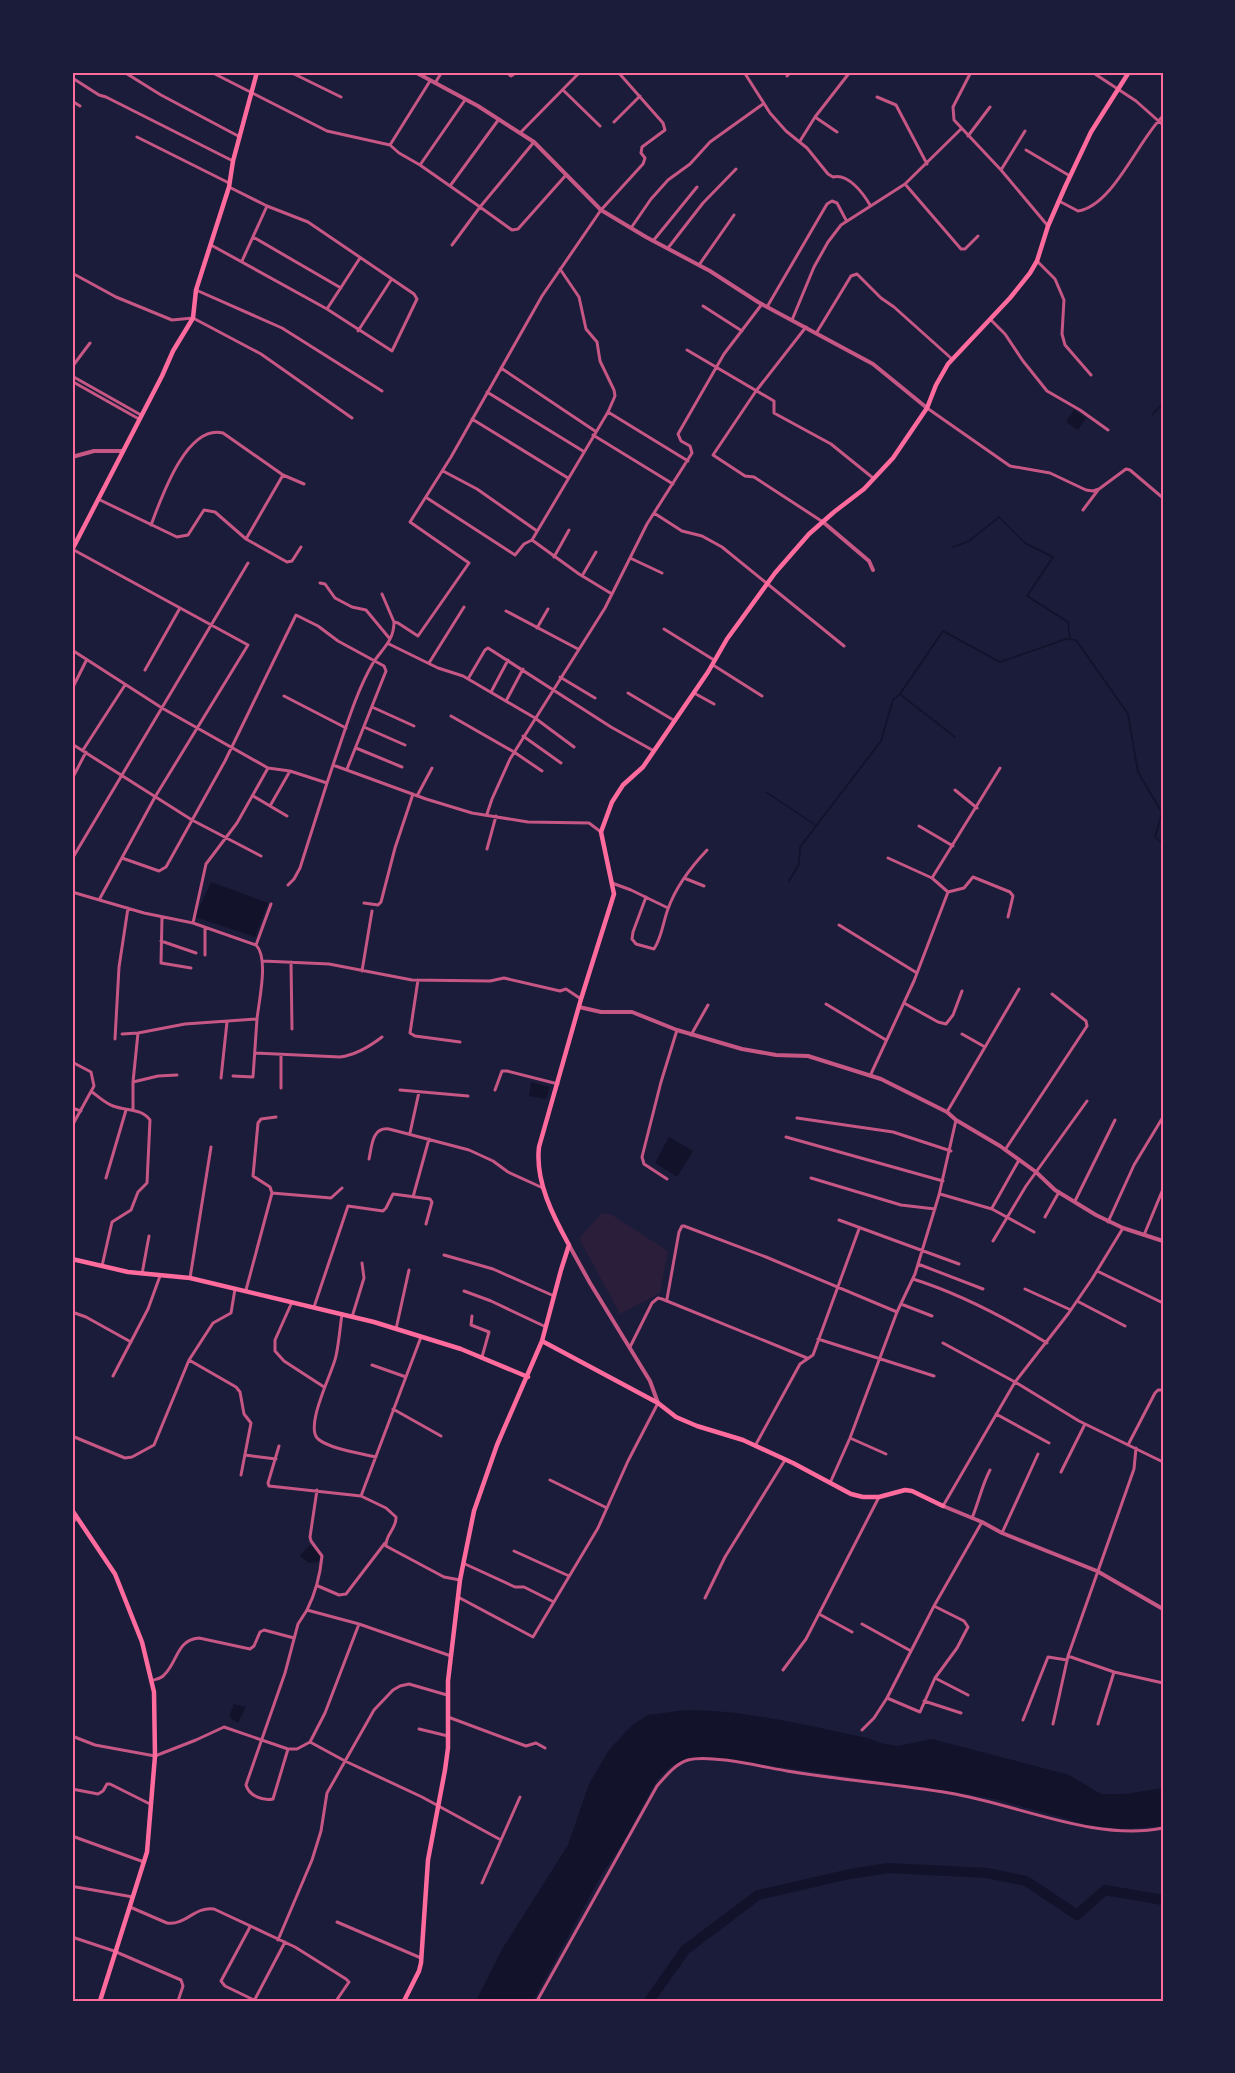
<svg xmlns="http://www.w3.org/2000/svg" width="1235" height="2073" font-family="Roboto,sans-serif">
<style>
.green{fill:#2a1e3b}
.water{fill:#12122b}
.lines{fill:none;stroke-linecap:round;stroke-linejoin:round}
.stream{stroke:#12122b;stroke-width:1.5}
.river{stroke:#12122b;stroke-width:10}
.minor{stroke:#c65784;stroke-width:3}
.tertiary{stroke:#c65784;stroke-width:4}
.secondary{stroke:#ff6b9d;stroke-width:4.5}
.primary{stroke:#ff6b9d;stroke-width:4.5}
.neatline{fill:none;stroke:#ff6b9d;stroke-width:2}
</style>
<rect width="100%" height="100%" fill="#1b1b3a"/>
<path class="green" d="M602 1213 612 1215 668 1251 660 1293 620 1314 579 1238Z"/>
<path class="water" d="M1074 410 1086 418 1078 430 1066 422Z
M211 882 268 903 255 937 195 917Z
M531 1082 550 1087 546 1099 529 1096Z
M669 1137 693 1151 677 1177 655 1163Z
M310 1545 321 1555 318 1562 309 1563 300 1556Z
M234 1704 246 1707 238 1723 229 1717Z
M686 1710C748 1710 807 1726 867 1738L885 1744 898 1746 932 1739 1069 1775 1101 1794H1125L1163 1788V1826L1121 1829 1088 1825 995 1799 950 1791 708 1757 688 1758 670 1767 657 1780 621 1846 602 1874 533 2001H476L501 1951 568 1845 589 1784 609 1750 631 1726 648 1715Z"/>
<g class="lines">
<path class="stream" d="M1152 415 1163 403
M953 547 969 541 999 517 1025 543 1053 557 1027 596 1068 622 1070 639
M901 695 955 737
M766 792 815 825
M789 881 799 864 800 847 881 741 893 700 900 694 943 631 1000 662 1066 639 1076 640 1128 714 1138 772 1162 813 1155 837 1163 844"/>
<path class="river" d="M649 2001 685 1950 758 1895 850 1874 888 1868 987 1873 1026 1881 1077 1915 1105 1890 1163 1900"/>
<path class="minor" d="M124 72 161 95 240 137
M211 72 327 131 390 145
M290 72 341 97
M506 72 511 76 517 72
M744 72 770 113 786 131 807 148 828 174 833 177C848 173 863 193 870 205
M971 72 953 107 954 120 1001 170 1048 226
M1092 72 1136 101 1163 125
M787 76 791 72
M74 79 99 95 106 97 233 161
M430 81 390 145 399 153 420 165 465 100
M435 83 442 72
M563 90 600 126
M877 97 896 105 927 164
M72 101 80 106
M815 117 837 132
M614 122 640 96
M520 133 580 72
M968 136 990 107
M137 137 229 183
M800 141 815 117 850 72
M534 142 480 207 512 230 518 229 566 175
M1026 150 1070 176
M420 165 450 186 499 119
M1001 170 1025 131
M905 184 961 249H965L978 236
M450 186 480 207 452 245
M1059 201 1078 211C1113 206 1138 140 1163 116
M631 228 651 199 668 180 690 164 710 142 763 104
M253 237 341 288
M653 241 697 187
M211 245 327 309 392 351 417 299 414 294 308 222 267 206 229 187
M668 248 703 203 736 169
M242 261 267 206
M1037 261 1055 279 1064 300 1062 334 1065 345 1091 375
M699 265 734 215
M72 273 116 297 172 320 193 318 261 354 352 418
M196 290 282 328 382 391
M703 306 742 331
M767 307 827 204 832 201 837 203 846 220
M327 309 360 258
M792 320 814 267 828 242 841 225 905 184 961 129
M991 320 1005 334 1023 361 1047 391 1080 410 1108 430
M806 327 756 391 713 455 745 476 754 477 823 522
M358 331 391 280
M817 332 851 276 857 274 881 298 894 307 952 359
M687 350 774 401V413L831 444 873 478
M72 367 90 343
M501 368 595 431
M72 376 141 415
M72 384 75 383 139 419
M487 392 583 451
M927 408 1010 466 1050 473 1086 490 1093 491 1099 489 1126 469 1130 470 1163 498
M608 412 688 461
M472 419 568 478
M593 435 673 484
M443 471 477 489 537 531
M283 475 304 484
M427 498 515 555 524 544 532 540 608 412 615 396 614 390 600 361 597 342 586 329 579 297 560 269
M98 499 177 537 188 535 204 510 215 512 246 539 283 475 223 433C186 424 161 499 151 525
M1083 510 1098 490
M654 513 682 531 702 536 722 547 844 646
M246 539 287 562 292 561 301 547
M532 540 579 574 612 594
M72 549 248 645 155 797 99 900
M554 557 569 530
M630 558 662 573
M582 576 596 552
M320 583 325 584 335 598 352 607 366 610 390 639
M382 594 394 622
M506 611 578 649
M537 628 548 609
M664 629 714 660
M389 644 438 668 463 676 535 718 574 747
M72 650 162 708 268 768 290 771 327 783 333 765 426 799 472 813 528 822 589 823 601 832
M429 663 464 607
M713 665 762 696
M145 670 180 608
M560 677 595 698
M468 679 485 650 488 648 611 727 654 751
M72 689 86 661
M491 692 508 660
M628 693 675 721
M694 693 714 704
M284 696 346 728
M506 701 523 669
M372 707 414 726
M451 716 514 752 542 771
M364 727 405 745
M523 736 561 763
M72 744 192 820 261 856
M356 748 402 767
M83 750 125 685
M333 765C345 731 355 694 373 663 382 649 394 641 394 622L398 623 418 636 469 563 410 522 451 457 542 296 601 210 643 164 645 158 641 153 642 147 665 130 663 123 618 72
M72 779 86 752
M955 790 977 808
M253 796 287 816
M417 796 432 768
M270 806 290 771
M487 814 492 799 510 759 605 608 647 524 692 453 690 446 681 441 678 434 724 354 762 304
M919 826 953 846
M487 849 496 816
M122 858 159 871 166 867 225 761 296 615 318 626 338 641 384 666 386 671 347 769
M888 858 932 878
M72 859 248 563
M684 878 704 886
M612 883 631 890 668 908
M288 885 294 879 300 868 327 783
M72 892 144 913 193 923 256 945C269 958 259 1000 257 1019L185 1024 138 1033 133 1082V1110
M948 892 964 888 973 877 1010 892 1013 896 1008 917
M646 897 633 932 632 939 636 944 654 949C662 937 663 922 668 909 676 886 691 867 707 850
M364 903 378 905 381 902 395 848 413 794
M162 917 161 963 191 968
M193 923 206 864 237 823 268 768
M839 925 917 973
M161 941 196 953
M256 945 271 904
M205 955V928
M263 961 329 964 412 980 490 981 504 978 560 991 566 989 581 999
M291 962 292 1029
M362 971 372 911
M418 980 410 1033 415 1036 460 1042
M904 1003 938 1022 946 1024 953 1015 962 991
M826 1004 886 1040
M122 1034 138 1033
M962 1034 985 1047
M691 1035 708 1005
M115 1039 119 967 128 908
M255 1053 340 1057C356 1055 369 1047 382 1037
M72 1062 91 1072 94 1086 72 1126
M233 1076 253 1077 257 1019
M870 1076 914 981 948 892 932 878 1000 768
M221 1078 227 1022
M133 1082 158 1076 177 1075
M281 1088V1054
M400 1090 468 1096
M495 1090 502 1071H507L558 1084
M92 1092C99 1097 105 1103 113 1106 126 1111 141 1108 150 1120L147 1183 138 1192 131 1210 112 1222 102 1266
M72 1108 81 1111
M947 1112 1019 989
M797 1118 893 1132 951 1151
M410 1133 419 1092
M786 1137 943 1181
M1005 1150 1087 1026 1086 1021 1052 994
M369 1159C372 1145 372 1127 389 1129L469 1150 493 1161 508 1172 543 1188
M106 1178 126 1110
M811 1178 901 1205 935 1209
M667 1179 644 1164 642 1157 661 1082 677 1030
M272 1193 331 1198 342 1188
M940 1194 992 1209 1034 1232
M413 1197 429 1139
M1075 1201 1115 1120
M992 1208 1019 1160
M1045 1217 1059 1192
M839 1220 959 1264
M1108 1222 1134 1165 1163 1117
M1144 1235 1163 1189
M993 1241 1026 1186 1087 1101
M444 1255 493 1269 554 1296
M918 1264 983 1289
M1097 1271 1163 1303
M142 1274 149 1236
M190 1278 211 1147
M913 1279C961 1294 1004 1317 1047 1343
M1025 1289 1071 1310
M246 1290 272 1193 270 1187 253 1176 258 1123 261 1119 276 1117
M464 1291 491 1301 546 1327
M667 1299 679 1232 682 1226H684L766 1257 897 1312
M1077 1301 1125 1326
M292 1302 275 1340V1351L284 1361 324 1387
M901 1304 932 1316
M314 1307 348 1206 383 1211 386 1208 393 1194 430 1199 432 1202 426 1224
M72 1312 86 1317 131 1342
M342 1314C340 1328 339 1342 336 1356 333 1372 304 1426 318 1439 330 1449 360 1453 376 1457
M472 1316 471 1325 489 1332 482 1357
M352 1317 364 1278 362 1263
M396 1329 409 1270
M421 1337 361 1496 386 1508 396 1517C397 1528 385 1535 386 1546L444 1577 460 1580
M818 1339 934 1376
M943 1343 1015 1382 1079 1421 1163 1462
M630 1347 652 1303 658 1298 662 1299 807 1358
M189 1360 236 1387 240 1392 244 1414 251 1423 241 1475
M372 1365 406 1377
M113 1376 148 1309 160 1276
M393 1409 441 1436
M996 1414 1049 1443
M72 1436 125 1458 132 1457 154 1445 189 1360 213 1323 231 1313 235 1289
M850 1438 886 1454
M1128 1445 1155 1393 1158 1390H1163
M279 1446 268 1483 269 1486 361 1496
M755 1446 800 1364 813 1355 859 1229
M245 1455 276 1459
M1061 1472 1085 1424
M550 1480 607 1508
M830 1483 850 1438 897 1312 915 1274 939 1195 956 1120
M943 1506 1015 1382 1068 1314 1092 1279 1123 1228
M972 1518C979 1501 982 1485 990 1470
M72 1525 76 1518
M1002 1533 1038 1454
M514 1551 569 1576
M465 1564 515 1587H524L554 1602
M318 1586 339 1595 346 1594 385 1543
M458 1597 533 1637 598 1528 628 1461 658 1403
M705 1598 725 1557 785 1460
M934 1606 964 1621 968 1627 957 1648 935 1678 920 1712 887 1698 934 1606 982 1522
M819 1614 852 1632
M359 1624 451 1656
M862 1624 911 1651
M1068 1656 1114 1672
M783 1670 806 1639 879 1497
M935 1678 968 1695
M151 1681C155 1679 161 1679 164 1675 178 1662 176 1640 199 1638L250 1649 254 1646 260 1632 264 1630 294 1638
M924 1701 961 1713
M448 1717 526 1746 536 1743 545 1748
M1023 1720 1048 1657 1067 1660
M1053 1724 1068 1656 1134 1469 1136 1448
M1098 1724 1114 1672 1163 1683
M419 1729 448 1736
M862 1730 874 1718 887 1698
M72 1736 95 1745 155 1756 196 1740 224 1727 288 1749H297L310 1742 345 1761 422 1797 501 1840 482 1883
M310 1742 325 1713 359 1624 307 1610C316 1592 320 1577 322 1556L311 1541 310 1537 317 1490
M288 1749 273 1799C263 1801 249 1796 246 1785L248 1779 285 1673 298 1624 307 1610
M72 1789 98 1794 103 1791 107 1784H110L150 1804
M72 1836 144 1862
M501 1840 520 1797
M76 1887 133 1897
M130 1907 167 1923C185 1926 195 1906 214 1909L295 1947 346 1979 349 1982 336 2001
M337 1922 421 1958
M250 1927 221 1981 225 1986 254 2000
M72 1937 114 1951 181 1980 183 1986 178 2001
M278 1940 312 1860 321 1831 327 1793 374 1710 393 1690 400 1686 409 1684 447 1695
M254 2001 285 1942
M537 2001 657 1786C666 1776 675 1764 688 1760 710 1754 763 1767 787 1771 841 1780 895 1784 949 1793 1017 1804 1095 1842 1163 1828"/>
<path class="tertiary" d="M415 72 478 106 534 142 601 210 646 237 710 271 758 302 873 364 927 408
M72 457 94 451H122
M823 522 869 561 873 570
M579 1007 601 1012H632L677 1030 742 1049 776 1055 808 1056 881 1079 947 1112 956 1120 1000 1146 1036 1172 1055 1190 1096 1215 1123 1228 1163 1241
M569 1245 590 1283 650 1381 658 1403
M943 1506 982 1522 1002 1533 1097 1571 1163 1609"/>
<path class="secondary" d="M72 1259 128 1272 190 1278 374 1322 461 1349 528 1377
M542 1341 658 1403 676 1417 697 1426 743 1440 793 1463 851 1494 863 1497H879L905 1490 912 1491 943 1506
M404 2001 419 1971 421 1963 428 1860 445 1770 448 1748V1681L460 1580 474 1511 497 1445 542 1341 561 1270 569 1245C553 1216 535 1181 539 1147L581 999 614 894 601 832 612 802 623 785 643 767 708 672 727 639 775 573 809 534 834 512 864 489 893 458 927 408 936 385 948 364 1010 298 1030 273 1037 261 1048 226 1065 187 1091 132 1129 72"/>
<path class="primary" d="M72 550 162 376 173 351 193 318 196 290 229 187 233 161 257 72
M72 1510 115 1574 142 1642 154 1692 155 1756 147 1852 100 2001"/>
</g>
<rect width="1235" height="2073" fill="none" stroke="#1b1b3a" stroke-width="147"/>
<rect x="74" y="74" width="1088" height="1926" class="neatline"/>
</svg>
